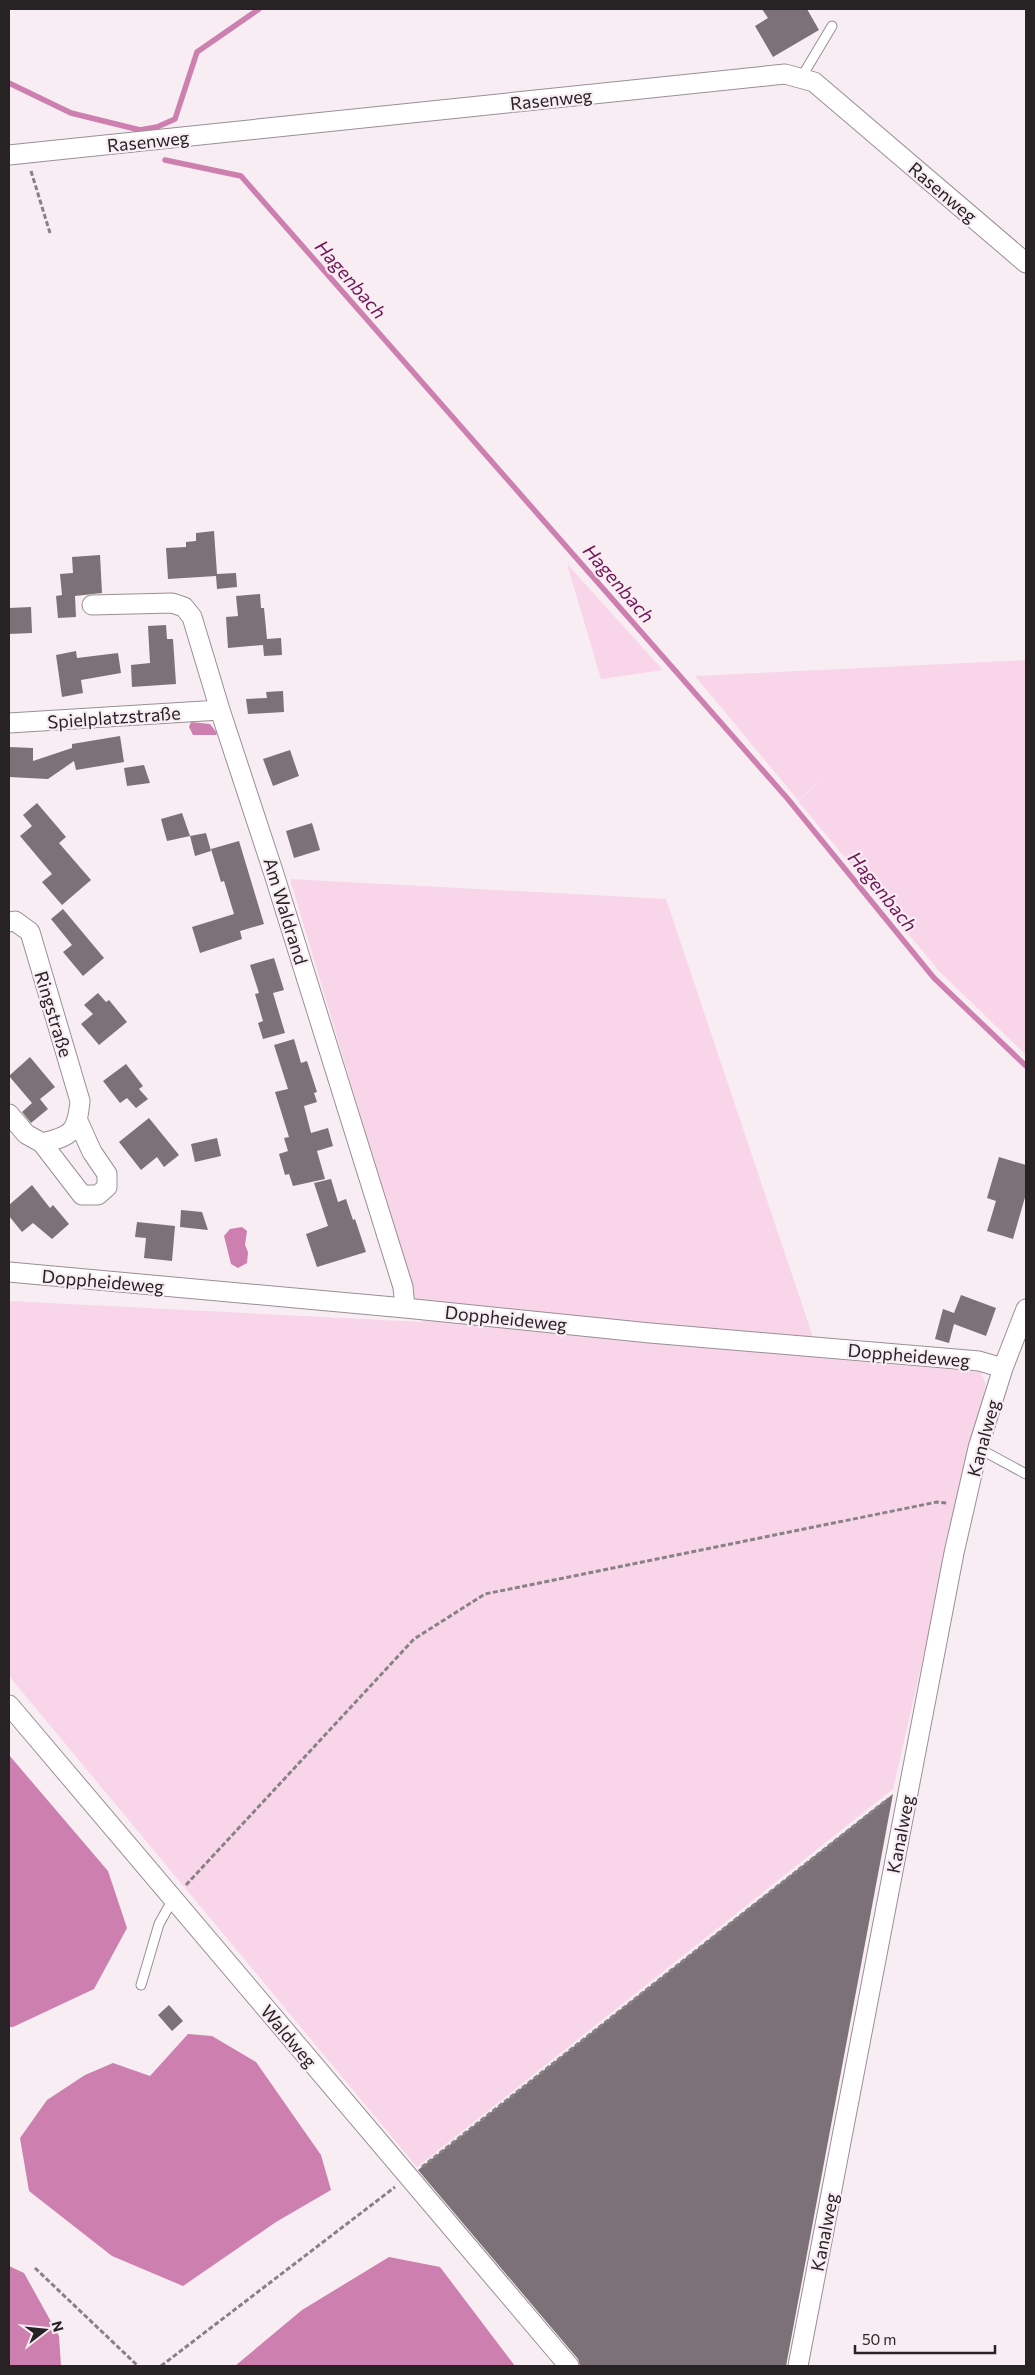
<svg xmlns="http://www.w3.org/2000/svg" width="1035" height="2375" font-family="Commissioner,sans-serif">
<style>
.green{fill:#f9d5e9}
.water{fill:#cd7faf}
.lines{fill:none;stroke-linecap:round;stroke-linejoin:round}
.stream{stroke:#cd7faf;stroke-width:5.5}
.building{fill:#7b7177}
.service-casing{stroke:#998f95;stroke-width:11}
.minor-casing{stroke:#998f95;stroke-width:21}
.path{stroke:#888185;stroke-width:3;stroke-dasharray:5 2.5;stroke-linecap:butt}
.service{stroke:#fff;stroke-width:9}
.minor{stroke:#fff;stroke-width:19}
.labels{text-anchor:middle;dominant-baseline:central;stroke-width:4.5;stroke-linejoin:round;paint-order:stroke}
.street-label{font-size:18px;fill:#272325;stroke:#f8edf3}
.water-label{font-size:19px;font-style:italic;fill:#731657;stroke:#f8edf3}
</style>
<rect width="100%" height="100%" fill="#f8edf3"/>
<path class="green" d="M567 564 663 670 601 679Z
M1026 660V1055L939 971 798 801 830 773 798 800 695 676Z
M290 879 666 899 820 1358 980 1372 986 1384 893 1789 417 2167 9 1676V1301L422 1322Z"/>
<path class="water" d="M191 722 210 724 217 733 216 735H193L189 727Z
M242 1227 247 1231 245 1245 248 1252 247 1263 238 1268 231 1264 224 1236 230 1229Z
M9 1755 108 1871 127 1928 94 1989 13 2027H9Z
M188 2034 212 2036 256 2062 321 2155 331 2190 276 2222 183 2286 112 2256 29 2191 20 2138 47 2100 85 2075 113 2063 150 2076Z
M389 2257 440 2267 515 2366H235L302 2310Z
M9 2266 24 2273 59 2336 61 2366H9Z"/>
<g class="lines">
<path class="stream" d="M9 83 71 113 140 130 157 127 175 119 197 52 259 9
M165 160 241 176 787 798 934 978 1026 1066"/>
</g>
<path class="building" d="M762 9H807L819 30 773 57 755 26 768 18Z
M214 531 217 574 236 573 237 587 217 589 216 576 168 579 166 548 186 547V542L196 541V533Z
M100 555 102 593 75 596 76 617 58 618 56 596 62 595 60 574 73 573 72 557Z
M260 594 261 608H264L267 639 281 638 282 655 264 656 263 645 228 648 226 617 238 616 236 596Z
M31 607 32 633 9 634V608Z
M166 625 167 639H173L176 684 132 687 131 665 150 663 148 626Z
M76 651 77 658 118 653 121 673 81 680 83 693 62 697 56 655Z
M283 691 284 712 248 714 246 699 267 698 266 692Z
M120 736 124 762 76 770 74 761 48 779 9 777V747L33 748V761L72 748V744Z
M290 750 299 776 273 786 263 759Z
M144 765 150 783 127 786 124 768Z
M37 803 66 837 59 843 91 880 62 905 42 882 52 874 20 836 32 826 23 815Z
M182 813 190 836 167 841 161 819Z
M312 823 320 850 294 858 286 831Z
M206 833 211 851 195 856 190 836Z
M239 841 264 924 240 931 242 939 200 953 192 927 234 914 224 881 221 882 211 849Z
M63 909 104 958 83 976 63 952 72 945 51 919Z
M274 958 284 990 273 993 285 1033 263 1039 258 1023 263 1021 255 994 259 993 250 965Z
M98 993 106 1002 109 1000 127 1022 99 1045 81 1024 93 1014 84 1005Z
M294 1039 301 1063 307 1061 317 1092 314 1093 317 1102 304 1106 311 1133 328 1128 333 1146 317 1151 325 1179 293 1186 289 1174 285 1175 279 1154 288 1151 284 1138 289 1137 275 1092 288 1089 274 1045Z
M30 1057 55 1087 40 1099 48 1109 31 1123 22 1112 32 1103 9 1076Z
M126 1064 143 1086 139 1089 148 1099 136 1108 127 1098 120 1103 103 1081Z
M149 1118 179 1155 164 1167 157 1157 141 1170 119 1142Z
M217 1138 221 1156 195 1162 191 1144Z
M999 1157 1026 1165V1194L1013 1239 987 1231 996 1201 987 1198Z
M331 1179 338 1202 346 1199 353 1220 355 1219 366 1252 317 1267 306 1234 328 1226 314 1183Z
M32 1185 50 1208 53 1205 69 1224 52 1239 33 1223 22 1232 9 1216V1205Z
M181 1210 202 1212 208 1230 180 1227Z
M137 1222 175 1226 172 1261 144 1258 146 1238 135 1237Z
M961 1295 996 1308 986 1336 954 1324 949 1343 935 1339 943 1309 954 1313Z
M893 1794 786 2366H580L578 2359 418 2170Z
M169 2005 183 2021 172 2031 158 2015Z"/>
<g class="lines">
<g class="service-casing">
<path id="service" d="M801 78 832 26
M978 1448 1026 1474
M141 1985 159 1924 173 1899"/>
</g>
<g class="minor-casing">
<path id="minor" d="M9 155 785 74 814 82 1026 263
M92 605 172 603 184 607 192 617 220 710 273 871 403 1287 405 1308
M9 723 220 710
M9 922 15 921 30 932 80 1101C77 1132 72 1136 42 1143L26 1134 9 1114
M42 1143 82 1195H98L107 1187V1174L92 1152 78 1121
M9 1272 405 1308 650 1333 979 1361 1003 1368
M9 1705 569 2366
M798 2366 954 1553 978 1448 1003 1368 1026 1309"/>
</g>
<path class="path" d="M31 171 50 233
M186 1885 414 1639 485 1594 937 1502 947 1503
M422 2167 888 1799
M35 2268 138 2366
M161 2366 395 2187"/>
<use href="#service" class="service"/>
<use href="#minor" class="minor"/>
</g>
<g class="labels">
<g class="street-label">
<text transform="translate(551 99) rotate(-6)">Rasenweg</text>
<text transform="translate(148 141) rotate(-6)">Rasenweg</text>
<text transform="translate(943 192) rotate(40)">Rasenweg</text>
<text transform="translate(114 717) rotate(-4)">Spielplatzstraße</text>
<text transform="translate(286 911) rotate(73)">Am Waldrand</text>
<text transform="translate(54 1014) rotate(73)">Ringstraße</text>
<text transform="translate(103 1281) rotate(5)">Doppheideweg</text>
<text transform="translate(506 1318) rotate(6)">Doppheideweg</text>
<text transform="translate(909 1355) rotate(5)">Doppheideweg</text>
<text transform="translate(983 1438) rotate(-75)">Kanalweg</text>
<text transform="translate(900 1834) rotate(-79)">Kanalweg</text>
<text transform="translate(289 2036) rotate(50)">Waldweg</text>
<text transform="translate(824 2232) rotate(-79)">Kanalweg</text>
</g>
<g class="water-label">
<text transform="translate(351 279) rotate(49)">Hagenbach</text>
<text transform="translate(619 583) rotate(49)">Hagenbach</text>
<text transform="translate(883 891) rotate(51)">Hagenbach</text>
</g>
</g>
<rect width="1035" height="2375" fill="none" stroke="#272325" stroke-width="20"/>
<g transform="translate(45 2330) rotate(74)" stroke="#f8edf3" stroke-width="4" paint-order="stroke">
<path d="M0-4L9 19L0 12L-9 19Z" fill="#272325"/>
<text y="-8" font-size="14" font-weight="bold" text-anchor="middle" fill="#272325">N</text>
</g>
<path d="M855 2345v8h140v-8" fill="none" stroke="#272325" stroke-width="2.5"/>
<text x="862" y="2345" font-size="15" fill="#272325" stroke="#f8edf3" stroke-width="4" paint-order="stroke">50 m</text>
</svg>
